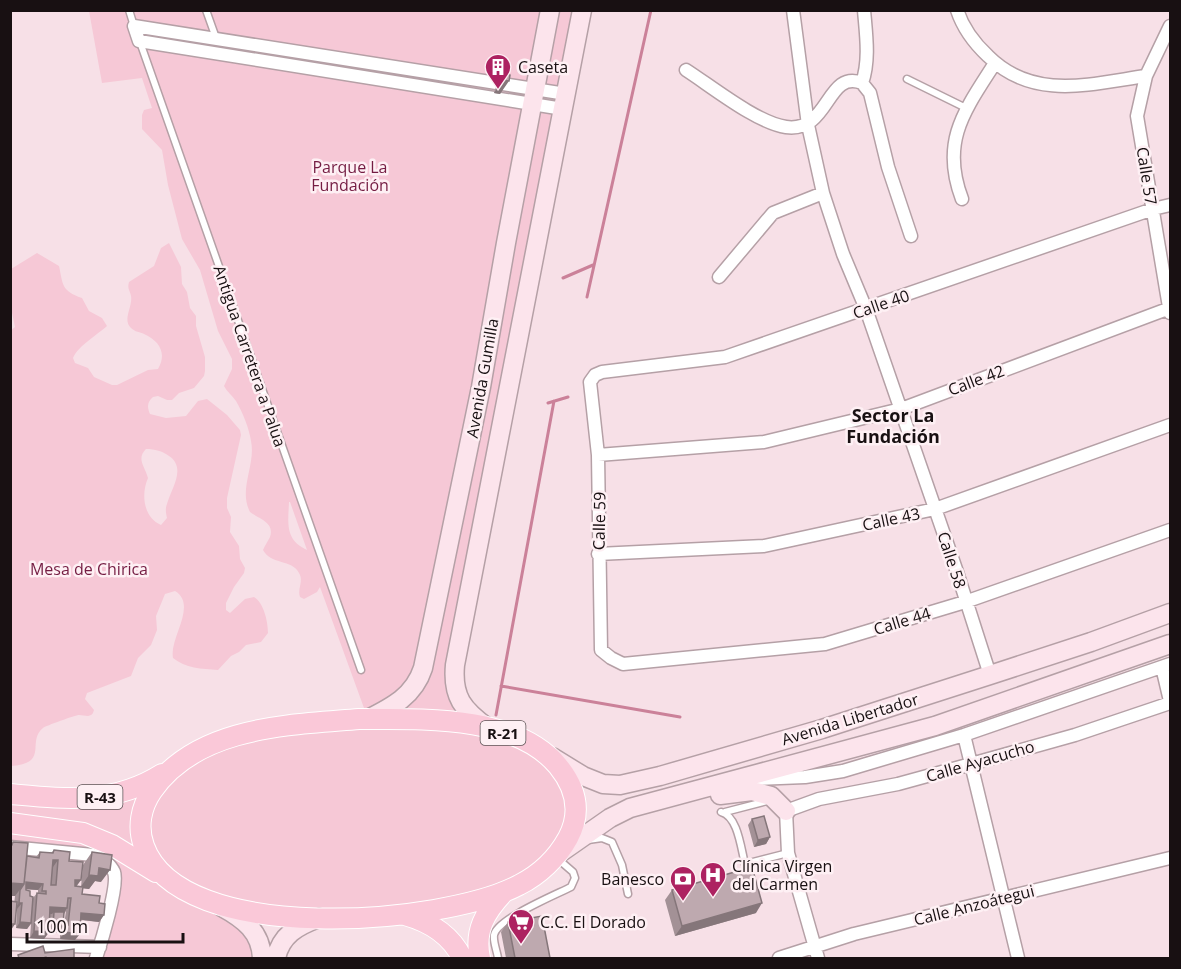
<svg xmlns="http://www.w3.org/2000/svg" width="1181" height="969" font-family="'Open Sans',sans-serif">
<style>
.green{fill:#f6c8d6;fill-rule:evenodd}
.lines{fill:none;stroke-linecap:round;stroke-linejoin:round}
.stream{stroke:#cb8199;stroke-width:3}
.lane-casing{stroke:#b5a0a6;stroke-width:9}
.street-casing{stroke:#b5a0a6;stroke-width:15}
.secondary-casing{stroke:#b5a0a6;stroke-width:21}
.primary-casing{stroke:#fff;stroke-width:22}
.lane{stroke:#fff;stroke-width:6}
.street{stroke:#fff;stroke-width:12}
.secondary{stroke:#fce4ec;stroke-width:18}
.primary{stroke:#fac8d8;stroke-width:20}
.wall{fill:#a39196;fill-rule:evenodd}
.shaded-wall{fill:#85767a}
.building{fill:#bea9af;stroke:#85767a;stroke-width:1.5;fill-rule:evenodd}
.labels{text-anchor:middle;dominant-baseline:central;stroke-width:5;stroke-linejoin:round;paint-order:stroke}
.shield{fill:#fef0f4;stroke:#5d5356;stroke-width:1.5}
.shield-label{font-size:15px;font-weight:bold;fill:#181012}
.poi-label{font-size:16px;fill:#181012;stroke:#fef0f4;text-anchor:start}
.park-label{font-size:16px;fill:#751d43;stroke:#fef0f4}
.street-label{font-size:16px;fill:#181012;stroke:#fef0f4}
.neighbourhood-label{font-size:18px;font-weight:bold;fill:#181012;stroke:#fef0f4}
</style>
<rect width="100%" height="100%" fill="#f7e0e7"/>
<path class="green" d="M89 11H550L423 668 368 719 320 587 317 592 304 599 300 597C297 589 304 581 299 573 292 559 271 565 263 550 265 545 268 541 270 537 275 522 259 519 250 512 238 489 256 465 251 441 249 428 243 413 236 401 232 395 227 392 224 386L232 369V359L218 331 200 270 182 239 168 185 162 150 142 129V115L144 110 152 108 142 78 102 83ZM289 502H290L307 550C285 540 288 524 289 502Z
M552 11H580L565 93 537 89Z
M533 105 562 110 451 675 472 718 392 710 408 698Z
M169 243 181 267 182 284 187 292 190 308 196 316V326L205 357V371L204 376 194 388 179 393 172 400H167L158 396 153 397C147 402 147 407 150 414L166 418 186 416 198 401 207 399 227 415 240 430 241 435 227 498V508L231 517 230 532 239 546 240 559 245 568 244 573 234 587 226 603V610L230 613 245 599 254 597C264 603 268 622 268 633L261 642 246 645 239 652 231 656 218 670C202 669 185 668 173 658 169 638 198 605 175 591L165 594 156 616 157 630 151 645 138 658 131 676 87 693 85 699 94 710C93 713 93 715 88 716 85 716 82 715 79 715 76 715 45 726 43 728 26 742 50 763 11 766L10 331 15 327 11 308V269L37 253 59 266C63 284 61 291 82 298L89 311 102 318 107 326C97 335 78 346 73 358L75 363 88 368 94 377 112 385H117L148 370 158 369C167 354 160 341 144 334 140 332 135 332 131 328 122 320 133 306 131 296 130 290 127 289 129 282L154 266 161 248ZM146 449C155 449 162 451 169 456 187 468 171 489 167 504 165 509 166 513 167 518L161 525C143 517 141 494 148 478 145 466 136 459 146 449Z
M444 724 522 743 567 785 570 827 519 882 388 914 232 905 153 859 145 814 184 764 267 732Z
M11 794H149L150 860 236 914 262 958H96L115 883 104 860 11 847Z"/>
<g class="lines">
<path class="stream" d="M563 278 593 265
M587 297 651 10
M548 403 568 397
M501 686 680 717
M496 715 554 401"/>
<g class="lane-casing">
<path id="lane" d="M129 10 134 26
M206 10 216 38
M140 42 361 670
M907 79 966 108
M721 812C738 816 741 849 745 864L788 853
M725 812 767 801
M588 840 602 838 612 842 622 865 628 894
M498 958C497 951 493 942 494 935 497 919 555 895 571 887L575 878 573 872 558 859"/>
</g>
<g class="street-casing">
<path id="street" d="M793 10 808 125 823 193 843 254 866 309 957 572 990 675
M957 10C963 28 974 43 988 56 1033 101 1090 84 1146 76
M1170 26 1146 76 1137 116 1170 313
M686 70C711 86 757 123 786 127 830 133 826 69 862 83L870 93 888 167 911 236
M862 83C870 60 866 34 864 10
M563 109 139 41 134 26 566 94
M962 199C940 141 965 110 995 63
M1170 205 1153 209 725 357 602 372 595 375 590 382 598 455 601 650 611 658 623 664 825 644 965 602 1170 530
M719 277 773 213 823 193
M598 455 764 442 901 409 1170 308
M598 554 764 546 935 509 1170 425
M1162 667 1170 701
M964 735 1018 958
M758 779 805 777 843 771 964 735 1170 664
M10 847 93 855C101 858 110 863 114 872 119 885 101 943 96 958
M10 944 100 947
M779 958 854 934 1170 858
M818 958 788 853 786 811 819 799 898 784 971 764 1075 735 1170 703"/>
</g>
<g class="secondary-casing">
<path id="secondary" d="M368 719C392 707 414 696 423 668L481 387 506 243 550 10
M488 728C463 710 452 697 455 665L582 10
M552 757 583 776 603 784 620 785 660 776 822 729 990 675 1091 642 1170 613
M720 795 752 791 771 796 786 811
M557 855 610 818 630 808 935 726 1170 644
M222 907C244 919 261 932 262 958
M276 958C281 935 297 926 319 918"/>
</g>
<g class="primary-casing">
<path id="primary" d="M359 719C419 719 515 714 558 766 576 788 582 812 568 838 557 858 539 875 519 885 444 925 180 947 144 846 137 827 141 807 152 791 197 726 289 725 359 719Z
M10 794C65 799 113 805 162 774
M10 823 83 833 112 845 156 872
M405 915C430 922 451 935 462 958
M480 958C474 931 485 912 504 892"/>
</g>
<use href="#lane" class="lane"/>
<use href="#street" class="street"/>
<use href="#secondary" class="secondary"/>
<use href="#primary" class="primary"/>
</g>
<path class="wall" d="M504 74 510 75 500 94 494 93 496 87Z
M752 819 770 837 766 844 754 847 748 825Z
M13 842 27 856 36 857 40 852 51 853 54 850 69 861 77 887H81L83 865 92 852 101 882 95 881 89 889 83 888 82 894 99 903 104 915 99 922 80 920 75 940 60 939V931L64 925 66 911 64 914 63 926 59 933 49 932 44 939 30 938 31 924 27 929 16 928 17 909H16L11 930 15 896H10V845ZM26 889 38 890V893H37L33 898 30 896Z
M672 890 756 913 675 936 665 900Z
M508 922 550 958H506L501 932Z"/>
<path class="shaded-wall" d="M503 80 509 81 500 94 494 93Z
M770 837 766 844 754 847 758 840Z
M53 860H58L53 867 49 866Z
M99 868 110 870 101 882 95 881 89 889 80 888 89 875Z
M75 880H81L76 887 71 886Z
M26 882 43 884 38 890 22 889Z
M10 883 24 884 15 896H10Z
M19 903H22L17 909H14Z
M762 903 756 913 675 936 682 926Z
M50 907 67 908 63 915 54 912 52 914H46Z
M81 913 104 915 99 922 76 919Z
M20 922 31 923 27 929 16 928Z
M10 924H15L11 930H10Z
M53 926H63L59 933 49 932Z
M34 931 49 932 44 939 30 938Z
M64 932 80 934 75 940 60 939Z"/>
<path class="building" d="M504 74 510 75 509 81 503 80Z
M764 816 770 837 758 840 752 819Z
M13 842 28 843 24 884 10 883V845H12Z
M54 850 70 852 69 861 83 862 81 880H75V886L83 887 82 894 100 896 99 903 105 904 104 915 81 913 80 934 64 932 65 924 68 925 71 898H68L67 908 50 907 49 932 34 931 37 893 46 894V891H42L43 884 26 882V890L30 891V896L33 897 31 923 20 922 22 903H19L20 890 24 884 27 856 39 858 40 852 53 853ZM53 860H58L56 885H51Z
M92 852 112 855 110 870 99 868 98 876 89 875Z
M752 867 762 903 682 926 672 890Z
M10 901 17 902 15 924H10Z
M54 912H64L63 926H53Z
M542 916 550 958H515L508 922Z
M43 946 45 953 74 949V958H47L46 957 43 958H19L18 955Z"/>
<defs>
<g id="building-pin" transform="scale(1.35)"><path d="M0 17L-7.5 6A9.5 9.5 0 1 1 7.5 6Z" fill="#ad2261" stroke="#fef0f4"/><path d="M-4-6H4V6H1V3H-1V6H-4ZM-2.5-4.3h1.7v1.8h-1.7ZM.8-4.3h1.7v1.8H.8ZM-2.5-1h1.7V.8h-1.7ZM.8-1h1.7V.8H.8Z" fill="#fff"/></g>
<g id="hospital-pin" transform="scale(1.35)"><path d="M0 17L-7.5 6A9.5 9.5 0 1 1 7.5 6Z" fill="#ad2261" stroke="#fef0f4"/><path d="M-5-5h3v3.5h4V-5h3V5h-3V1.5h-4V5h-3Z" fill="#fff"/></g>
<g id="bank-pin" transform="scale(1.35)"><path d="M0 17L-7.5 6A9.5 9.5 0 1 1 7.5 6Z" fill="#ad2261" stroke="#fef0f4"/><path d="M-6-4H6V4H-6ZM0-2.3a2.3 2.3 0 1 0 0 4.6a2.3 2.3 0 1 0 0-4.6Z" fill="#fff"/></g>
<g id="supermarket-pin" transform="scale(1.35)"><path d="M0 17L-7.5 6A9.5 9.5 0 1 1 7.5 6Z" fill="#ad2261" stroke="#fef0f4"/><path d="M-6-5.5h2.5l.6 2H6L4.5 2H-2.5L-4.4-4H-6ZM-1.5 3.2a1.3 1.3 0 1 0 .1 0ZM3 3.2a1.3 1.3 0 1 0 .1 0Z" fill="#fff"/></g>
</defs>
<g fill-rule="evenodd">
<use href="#building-pin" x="498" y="67"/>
<use href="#hospital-pin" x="713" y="875"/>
<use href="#bank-pin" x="683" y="879"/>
<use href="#supermarket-pin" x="521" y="922"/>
</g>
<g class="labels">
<g class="shield">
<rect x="480.5" y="721" width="45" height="24" rx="4.5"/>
<rect x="77.5" y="785" width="45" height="24" rx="4.5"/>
</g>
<g class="shield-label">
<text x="503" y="733">R-21</text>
<text x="100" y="797">R-43</text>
</g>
<g class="poi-label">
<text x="518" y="67">Caseta</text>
<text x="732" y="866">Clínica Virgen<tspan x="732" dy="18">del Carmen</tspan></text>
<text x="664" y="879" text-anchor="end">Banesco</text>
<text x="540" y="922">C.C. El Dorado</text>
</g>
<g class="park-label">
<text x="350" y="167">Parque La<tspan x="350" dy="18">Fundación</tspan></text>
<text x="89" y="569">Mesa de Chirica</text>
</g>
<g class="street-label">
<text transform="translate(1147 176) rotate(81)">Calle 57</text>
<text transform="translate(881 304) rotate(-19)">Calle 40</text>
<text transform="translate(250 356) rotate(71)">Antigua Carretera a Palua</text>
<text transform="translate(482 378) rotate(-80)">Avenida Gumilla</text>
<text transform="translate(976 380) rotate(-21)">Calle 42</text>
<text transform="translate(891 519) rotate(-12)">Calle 43</text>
<text transform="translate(599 521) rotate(-89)">Calle 59</text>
<text transform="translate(952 560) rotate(72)">Calle 58</text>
<text transform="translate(902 621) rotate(-17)">Calle 44</text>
<text transform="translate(850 719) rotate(-17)">Avenida Libertador</text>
<text transform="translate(980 761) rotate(-16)">Calle Ayacucho</text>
<text transform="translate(974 905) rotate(-14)">Calle Anzoátegui</text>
</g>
<g class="neighbourhood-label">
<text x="893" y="415">Sector La<tspan x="893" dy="21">Fundación</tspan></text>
</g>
</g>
<rect width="1181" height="969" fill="none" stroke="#181012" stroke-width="24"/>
<path d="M27 933v9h156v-9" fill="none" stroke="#181012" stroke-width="3"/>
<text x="36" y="933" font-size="18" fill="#181012" stroke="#fef0f4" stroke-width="4.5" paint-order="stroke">100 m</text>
</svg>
